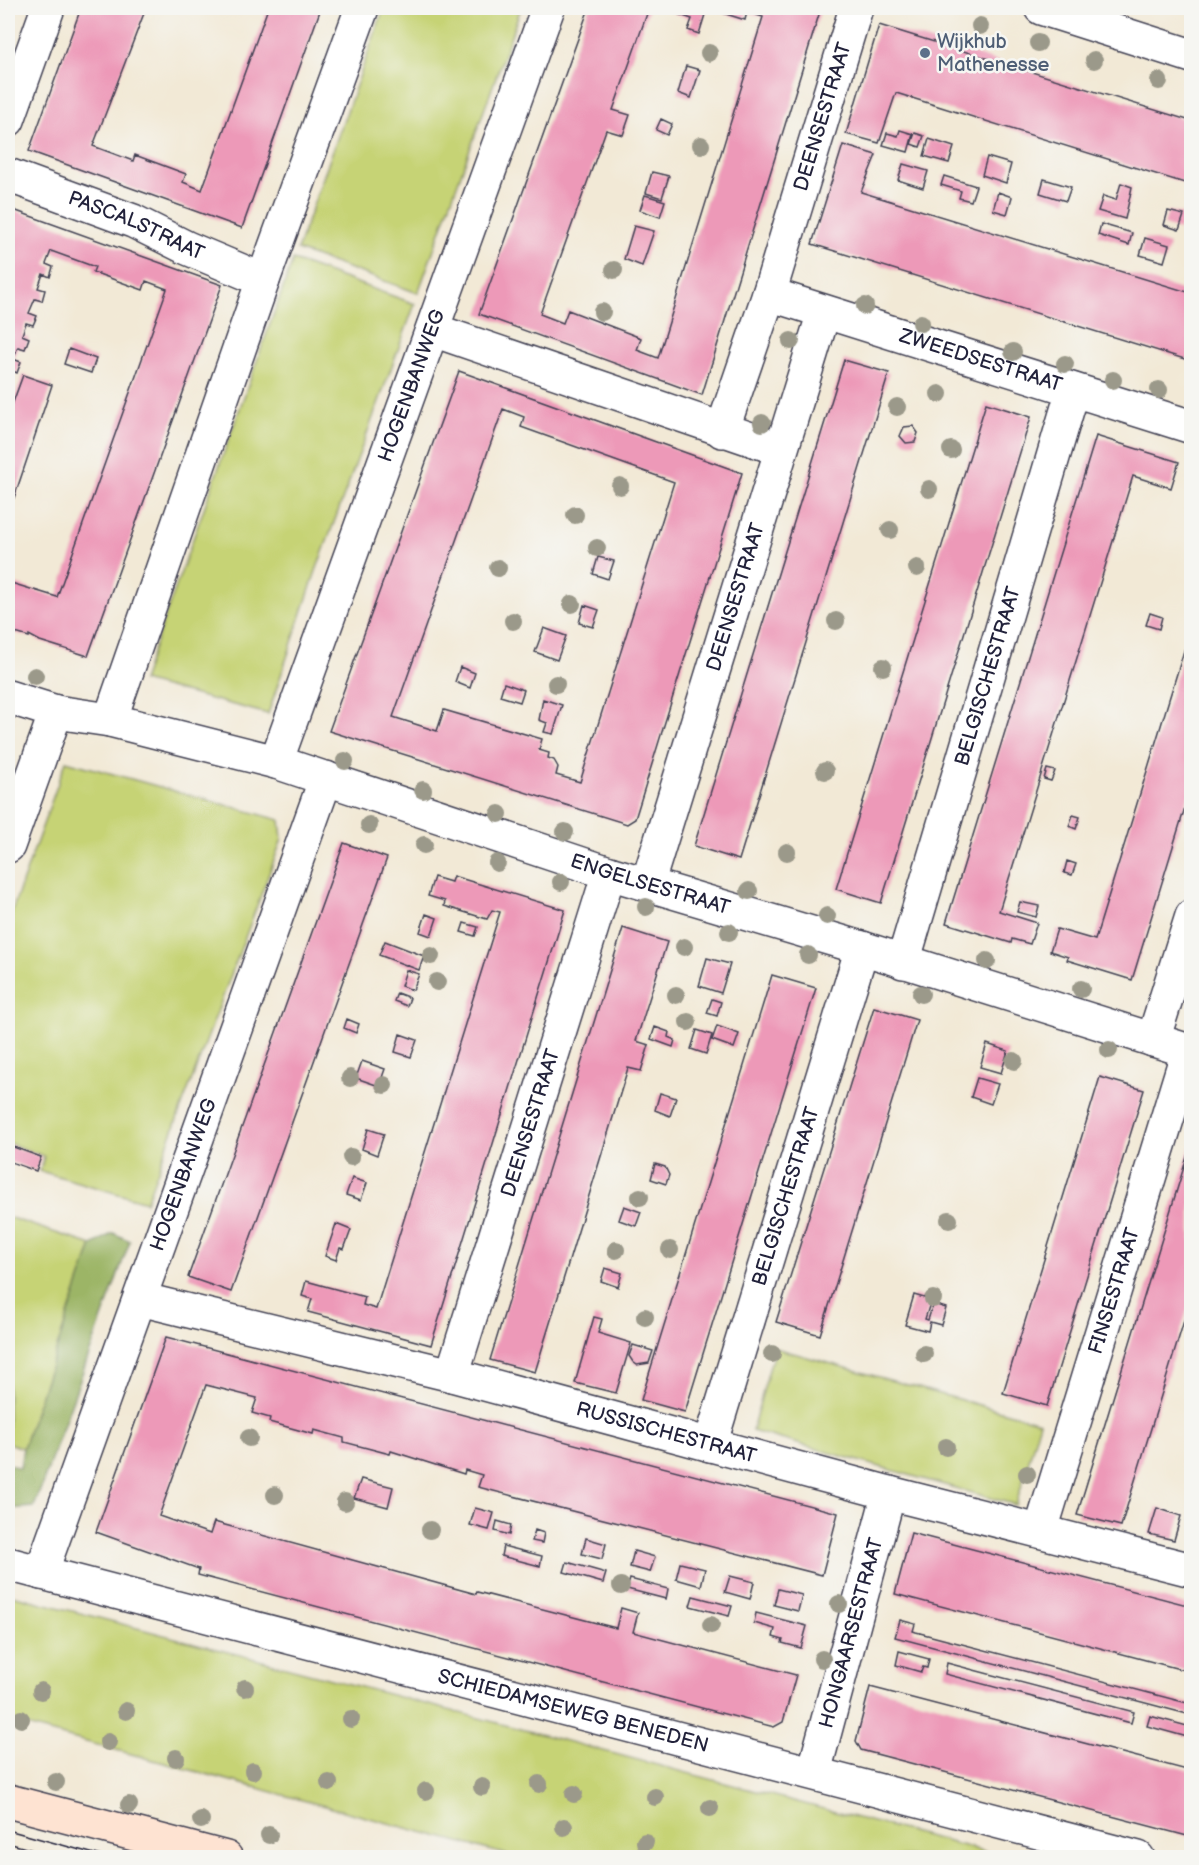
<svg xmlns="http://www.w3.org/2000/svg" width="1199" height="1865" font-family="'Balsamiq Sans',sans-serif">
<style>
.green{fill:#c6d374;stroke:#747a58;stroke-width:1.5}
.forest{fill:#9cb566;stroke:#5f6c50;stroke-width:1.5}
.building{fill:#ed99b8;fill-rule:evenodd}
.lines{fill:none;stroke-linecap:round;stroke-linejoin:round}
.minor-casing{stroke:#414052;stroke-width:36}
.tertiary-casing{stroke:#414052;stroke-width:36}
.secondary-casing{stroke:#414052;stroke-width:36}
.minor{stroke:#fff;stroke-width:33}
.tertiary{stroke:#fff;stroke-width:33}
.secondary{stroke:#fee3d2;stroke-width:33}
.tram{stroke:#22223b;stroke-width:1.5}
.tree{fill:#9b998a}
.service-dot{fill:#5c6f8a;stroke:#f6f6f2;stroke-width:2}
.labels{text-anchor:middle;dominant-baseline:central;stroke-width:5;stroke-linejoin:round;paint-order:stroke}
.service-label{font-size:20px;fill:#4e5e75;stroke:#f6f6f2;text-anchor:start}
.street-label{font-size:20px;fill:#22223b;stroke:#f6f6f2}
</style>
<rect width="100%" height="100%" fill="#f6f6f2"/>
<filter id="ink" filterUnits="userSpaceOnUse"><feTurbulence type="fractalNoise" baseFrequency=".0167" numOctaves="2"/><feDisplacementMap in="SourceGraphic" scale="12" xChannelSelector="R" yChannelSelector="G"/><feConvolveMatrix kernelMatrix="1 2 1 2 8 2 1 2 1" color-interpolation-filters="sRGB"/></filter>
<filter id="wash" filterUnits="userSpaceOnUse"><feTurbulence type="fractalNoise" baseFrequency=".008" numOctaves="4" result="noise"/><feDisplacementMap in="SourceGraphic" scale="24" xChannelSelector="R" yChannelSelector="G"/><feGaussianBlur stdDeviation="1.35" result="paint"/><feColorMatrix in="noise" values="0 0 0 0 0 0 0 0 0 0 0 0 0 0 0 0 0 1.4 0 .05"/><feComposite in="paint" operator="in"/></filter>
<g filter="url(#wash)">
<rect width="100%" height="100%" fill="#f2e9d6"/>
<path class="green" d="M384 8H521L418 293 297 250Z
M293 260 415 304 316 571 268 714 142 681Z
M66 761 280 820 282 839 146 1202 40 1171 44 1156 8 1143V922Z
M8 1217 92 1245 23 1448 8 1443Z
M775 1348 1040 1422 1016 1505 752 1431Z
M8 1594 1006 1857 519 1858 485 1849 8 1721Z"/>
<path class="forest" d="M113 1233 130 1241 34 1507 8 1509V1464L20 1468 23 1448 92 1245Z"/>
<g id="blocks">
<path class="building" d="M8 8H15L8 29Z
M81 8H146L93 146 133 161 135 155 186 174 183 182 202 190 268 8H321L242 228 29 151Z
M589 8H649L613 110 630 115 623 135 606 130 540 314 563 323 568 310 641 338 637 350 658 358 763 17 747 12 745 20 707 8H821L702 395 479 314Z
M660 8H707L699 34 688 30 692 19Z
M879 25 1191 121V185L896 93 879 143 846 134Z
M686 66 700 70 691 98 678 93Z
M661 119 672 124 667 135 656 130Z
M900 130 913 134 908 152 883 145 887 133 898 136Z
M915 133 924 136 920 147 911 144Z
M929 139 954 147 949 163 924 156Z
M843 145 876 155 861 192 1191 293V361L812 244Z
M987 157 1011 164 1006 183 982 175Z
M903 164 928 171 923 188 898 180Z
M652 172 669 176 662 198 646 193Z
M944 176 976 186 971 201 959 198 961 191 941 185Z
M1044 179 1071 187 1066 201 1040 193Z
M1121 183 1132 187 1125 219 1098 211 1103 196 1116 200Z
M998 192 1012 197 1007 214 993 210Z
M645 195 665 201 660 217 640 210Z
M8 208 222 285 88 656 40 641 29 635V637L8 631V582L57 597 167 289 146 281 143 290 93 272 95 267 51 251 46 264 53 267 50 277 43 274 38 288 45 290 42 301 35 299 29 313 37 316 33 325 26 323 22 335 29 338 25 349 18 347 13 359 21 362 17 373 8 369Z
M1168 211 1184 215 1179 230 1164 225Z
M1101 224 1132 233 1129 245 1098 235Z
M634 226 654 231 642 266 624 259Z
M1145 238 1169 245 1164 262 1140 255Z
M69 349 96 359 91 373 64 364Z
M844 360 889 373 739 860 694 846Z
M459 371 742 473 635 819 627 824 329 731ZM503 409 524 417 521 427 674 482 580 782 556 775 558 767 554 760 548 758 549 753 539 750 542 739 444 710 437 731 393 717Z
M23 375 52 385 14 498 8 496V416Z
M986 403 1031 417 881 903 836 889Z
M913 426 918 433 915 442 906 443 900 436 904 427Z
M1096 436 1179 462 1171 488 1133 476 999 911 1037 923 1030 944 1012 939 1011 943 946 923Z
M598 557 614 561 608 579 593 574Z
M584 605 599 610 593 627 579 623Z
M1150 613 1162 617 1159 629 1146 625Z
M544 628 566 636 557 660 535 652Z
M1191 628V788L1132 980 1067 960 1068 957 1050 951 1057 929 1095 940Z
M460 667 475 673 470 688 455 682Z
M504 683 524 690 520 702 500 696Z
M543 699 562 705 553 734 544 732 547 723 539 720Z
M1047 769 1055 771 1051 781 1044 779Z
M1073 815 1080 817 1076 829 1069 826Z
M344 843 387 858 231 1292 188 1277Z
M1067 861 1076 864 1072 875 1064 873Z
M453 876 565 910 431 1345 308 1312 312 1299 302 1296 306 1281 365 1297 363 1305 376 1309 500 912 492 910 487 919 444 906 445 901 428 896 434 877 451 882Z
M1020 902 1039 906 1036 917 1017 912Z
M426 914 437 918 431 936 420 932Z
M464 923 478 927 475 936 461 932Z
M623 928 667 942 636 1041 649 1045 641 1071 628 1068 535 1372 490 1360Z
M385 941 424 956 419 970 379 955Z
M707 958 730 964 721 993 699 986Z
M406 970 419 974 413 990 401 986Z
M772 975 816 988 685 1412 641 1400Z
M397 993 410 998 407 1006 394 1001Z
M712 999 721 1002 717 1016 707 1013Z
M874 1007 917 1020 820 1335 776 1322Z
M347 1019 359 1024 356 1033 344 1028Z
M717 1026 739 1034 734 1048 712 1040Z
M655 1027 669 1032 668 1037 675 1040 673 1047 651 1039Z
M697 1030 712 1035 706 1054 691 1049Z
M400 1034 417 1040 411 1057 395 1052Z
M987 1044 1008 1051 1001 1073 980 1067Z
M362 1061 385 1069 379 1086 356 1078Z
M1100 1077 1144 1090 1047 1406 1003 1393Z
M977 1078 998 1084 991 1104 971 1097Z
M660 1093 676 1098 670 1116 655 1110Z
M368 1129 384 1134 377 1155 362 1149Z
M1191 1144V1298L1121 1526 1077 1515Z
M8 1145 41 1157 36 1171 8 1161Z
M655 1164 665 1167 669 1175 666 1184 651 1179Z
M352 1178 367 1183 361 1200 346 1195Z
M624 1206 641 1212 636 1226 619 1220Z
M336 1224 351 1230 344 1249 340 1248 336 1260 325 1256Z
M605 1268 622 1273 618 1287 601 1281Z
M914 1295 931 1300 925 1319 928 1320 933 1304 946 1308 941 1325 930 1322 928 1331 905 1325Z
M594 1317 602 1319 598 1333 631 1343 616 1393 575 1383Z
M166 1337 838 1513 822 1575 478 1487 482 1475 465 1470 464 1474 391 1451 390 1454 344 1442V1438L314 1430 313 1434 269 1422 270 1418 252 1413 257 1398 206 1385 159 1516 210 1534 214 1522 476 1594 477 1592 616 1628 621 1608 638 1613 633 1632 796 1675 783 1722 774 1727 198 1575 199 1569 96 1532Z
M633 1345 653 1351 649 1363 637 1365 633 1362 629 1356Z
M361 1479 393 1487 388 1507 354 1498Z
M475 1508 494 1513 489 1530 470 1525Z
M1157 1508 1181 1516 1174 1540 1149 1534Z
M497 1521 511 1525 509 1535 495 1531Z
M535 1530 544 1533 542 1543 532 1541Z
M911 1533 1191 1606V1672L895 1594Z
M586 1538 606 1544 602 1559 582 1554Z
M503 1546 542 1556 540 1566 501 1556Z
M634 1551 655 1557 650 1572 630 1567Z
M567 1562 606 1573 603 1583 564 1572Z
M680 1563 705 1569 701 1586 676 1579Z
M730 1576 754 1582 750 1599 725 1592Z
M630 1579 668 1589 666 1599 627 1589Z
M778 1589 802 1595 798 1611 774 1605Z
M693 1596 732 1606 729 1616 690 1606Z
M756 1613 807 1626 801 1648 782 1643 783 1640 773 1637 775 1629 754 1623Z
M900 1620 915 1624 913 1631 916 1632 1191 1704V1715L895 1637Z
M899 1651 929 1659 927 1668 923 1667 921 1672 896 1665Z
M947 1663 1134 1712 1131 1723 945 1674Z
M870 1687 1191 1771V1837L861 1750 856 1741Z
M1150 1716 1191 1727V1738L1147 1726Z"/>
</g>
</g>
<g filter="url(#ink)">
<use href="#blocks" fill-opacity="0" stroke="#414052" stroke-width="1.5"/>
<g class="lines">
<g class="minor-casing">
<g id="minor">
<path d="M8 120 48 8"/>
<path id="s1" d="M8 175 133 221 187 248 263 280"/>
<path id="s2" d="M769 294 1192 427"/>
<path d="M433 330 780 449"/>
<path id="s3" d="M722 431 769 294 856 8"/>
<path id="s4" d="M8 697 56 712 110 720 276 762 609 873 862 948 1192 1052"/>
<path d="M110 720 263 280 362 8"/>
<path id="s5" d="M276 762 548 8"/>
<path d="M8 846 56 712"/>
<path id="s6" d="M648 882 824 312"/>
<path id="s7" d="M903 962 1073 390"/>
<path d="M1153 1040 1192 916"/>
<path id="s8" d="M140 1299 452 1375 889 1493 1192 1570"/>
<path id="s9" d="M452 1375 609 873"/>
<path id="s10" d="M710 1445 862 948"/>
<path id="s11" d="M1041 1530 1188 1051"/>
<path id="s12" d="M8 1564 1138 1858"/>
<path id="s13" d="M41 1573 326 778"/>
<path id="s14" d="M814 1772 889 1493"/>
</g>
</g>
<g class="tertiary-casing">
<path id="tertiary" d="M1041 8 1192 56"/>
</g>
<g class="secondary-casing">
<path id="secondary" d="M8 1801 226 1858"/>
</g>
<use href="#minor" class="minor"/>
<use href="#tertiary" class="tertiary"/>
<use href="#secondary" class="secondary"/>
<path class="tram" d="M8 1830 109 1858
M8 1843 61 1858"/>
</g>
<g class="tree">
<circle cx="980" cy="26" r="9"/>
<circle cx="1038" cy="43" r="9"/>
<circle cx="709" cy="53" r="9"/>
<circle cx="1094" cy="60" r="9"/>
<circle cx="1159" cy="81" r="9"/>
<circle cx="701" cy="145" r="9"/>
<circle cx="614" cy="270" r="9"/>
<circle cx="865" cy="306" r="9"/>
<circle cx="602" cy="312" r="9"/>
<circle cx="921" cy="323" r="9"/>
<circle cx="791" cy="341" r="9"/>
<circle cx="1013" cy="352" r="9"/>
<circle cx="1065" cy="364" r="9"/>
<circle cx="1113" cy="380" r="9"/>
<circle cx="1159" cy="390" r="9"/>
<circle cx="939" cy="394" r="9"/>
<circle cx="897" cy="407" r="9"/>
<circle cx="762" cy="423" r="9"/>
<circle cx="951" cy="450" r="9"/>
<circle cx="620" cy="486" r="9"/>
<circle cx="929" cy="489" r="9"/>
<circle cx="575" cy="515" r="9"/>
<circle cx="890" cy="530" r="9"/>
<circle cx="597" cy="548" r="9"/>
<circle cx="498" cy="568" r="9"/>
<circle cx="917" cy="568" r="9"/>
<circle cx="572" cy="604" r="9"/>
<circle cx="513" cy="621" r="9"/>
<circle cx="836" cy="621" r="9"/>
<circle cx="883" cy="667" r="9"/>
<circle cx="35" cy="676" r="9"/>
<circle cx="556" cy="684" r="9"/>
<circle cx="345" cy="761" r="9"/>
<circle cx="825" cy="771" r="9"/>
<circle cx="423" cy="790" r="9"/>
<circle cx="499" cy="814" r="9"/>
<circle cx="369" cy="825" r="9"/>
<circle cx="565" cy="832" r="9"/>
<circle cx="424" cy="845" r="9"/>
<circle cx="787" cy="852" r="9"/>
<circle cx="497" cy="863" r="9"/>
<circle cx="561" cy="882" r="9"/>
<circle cx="749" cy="891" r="9"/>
<circle cx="646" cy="907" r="9"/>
<circle cx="827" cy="916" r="9"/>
<circle cx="729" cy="932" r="9"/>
<circle cx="684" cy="947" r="9"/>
<circle cx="808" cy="955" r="9"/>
<circle cx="431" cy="956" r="9"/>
<circle cx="987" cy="961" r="9"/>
<circle cx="437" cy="982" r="9"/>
<circle cx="1081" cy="989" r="9"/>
<circle cx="921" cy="994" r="9"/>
<circle cx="676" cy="995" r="9"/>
<circle cx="688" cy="1022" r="9"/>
<circle cx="1109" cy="1050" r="9"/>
<circle cx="1014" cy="1061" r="9"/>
<circle cx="350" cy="1078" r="9"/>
<circle cx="384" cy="1085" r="9"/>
<circle cx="351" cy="1157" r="9"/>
<circle cx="640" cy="1197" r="9"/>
<circle cx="949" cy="1220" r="9"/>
<circle cx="616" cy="1250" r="9"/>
<circle cx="670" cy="1250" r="9"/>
<circle cx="933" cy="1299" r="9"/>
<circle cx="645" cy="1317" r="9"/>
<circle cx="772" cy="1354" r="9"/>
<circle cx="924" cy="1354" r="9"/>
<circle cx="249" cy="1438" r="9"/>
<circle cx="946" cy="1447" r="9"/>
<circle cx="1027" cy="1474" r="9"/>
<circle cx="275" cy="1495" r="9"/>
<circle cx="345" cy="1502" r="9"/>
<circle cx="430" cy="1530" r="9"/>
<circle cx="621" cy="1586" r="9"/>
<circle cx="839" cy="1604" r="9"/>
<circle cx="711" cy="1625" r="9"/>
<circle cx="822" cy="1659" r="9"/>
<circle cx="245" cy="1688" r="9"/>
<circle cx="41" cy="1691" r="9"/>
<circle cx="126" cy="1711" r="9"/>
<circle cx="21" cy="1719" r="9"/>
<circle cx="351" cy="1719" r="9"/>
<circle cx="108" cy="1742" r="9"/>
<circle cx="176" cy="1758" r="9"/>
<circle cx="253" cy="1771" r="9"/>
<circle cx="56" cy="1782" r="9"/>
<circle cx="329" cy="1783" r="9"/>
<circle cx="539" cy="1784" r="9"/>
<circle cx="482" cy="1787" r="9"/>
<circle cx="426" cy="1791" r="9"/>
<circle cx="574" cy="1794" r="9"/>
<circle cx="655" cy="1797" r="9"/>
<circle cx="129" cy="1805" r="9"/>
<circle cx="710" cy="1808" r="9"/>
<circle cx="201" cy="1820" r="9"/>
<circle cx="564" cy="1827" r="9"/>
<circle cx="269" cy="1835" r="9"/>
<circle cx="645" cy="1842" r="9"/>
</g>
</g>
<circle class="service-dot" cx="925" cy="53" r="6"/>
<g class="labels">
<g class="service-label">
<text x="937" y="42">Wijkhub<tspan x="937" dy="23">Mathenesse</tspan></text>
</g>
<g class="street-label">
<text stroke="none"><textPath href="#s3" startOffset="330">DEENSESTRAAT</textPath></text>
<text stroke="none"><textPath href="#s1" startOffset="138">PASCALSTRAAT</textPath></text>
<text stroke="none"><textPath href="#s2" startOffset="222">ZWEEDSESTRAAT</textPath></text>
<text stroke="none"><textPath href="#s5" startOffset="400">HOGENBANWEG</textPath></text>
<text stroke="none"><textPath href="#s6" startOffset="298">DEENSESTRAAT</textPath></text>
<text stroke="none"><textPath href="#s7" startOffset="298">BELGISCHESTRAAT</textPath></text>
<text stroke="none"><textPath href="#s4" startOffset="670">ENGELSESTRAAT</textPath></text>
<text stroke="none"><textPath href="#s9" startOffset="264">DEENSESTRAAT</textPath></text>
<text stroke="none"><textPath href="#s13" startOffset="423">HOGENBANWEG</textPath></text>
<text stroke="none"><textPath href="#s10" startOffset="260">BELGISCHESTRAAT</textPath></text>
<text stroke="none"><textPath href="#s11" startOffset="250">FINSESTRAAT</textPath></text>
<text stroke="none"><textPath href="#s8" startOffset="543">RUSSISCHESTRAAT</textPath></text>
<text stroke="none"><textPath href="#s14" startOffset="144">HONGAARSESTRAAT</textPath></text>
<text stroke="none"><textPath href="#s12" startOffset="584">SCHIEDAMSEWEG BENEDEN</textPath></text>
</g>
</g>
<rect width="1199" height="1865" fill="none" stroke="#f6f6f2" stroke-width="30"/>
</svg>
